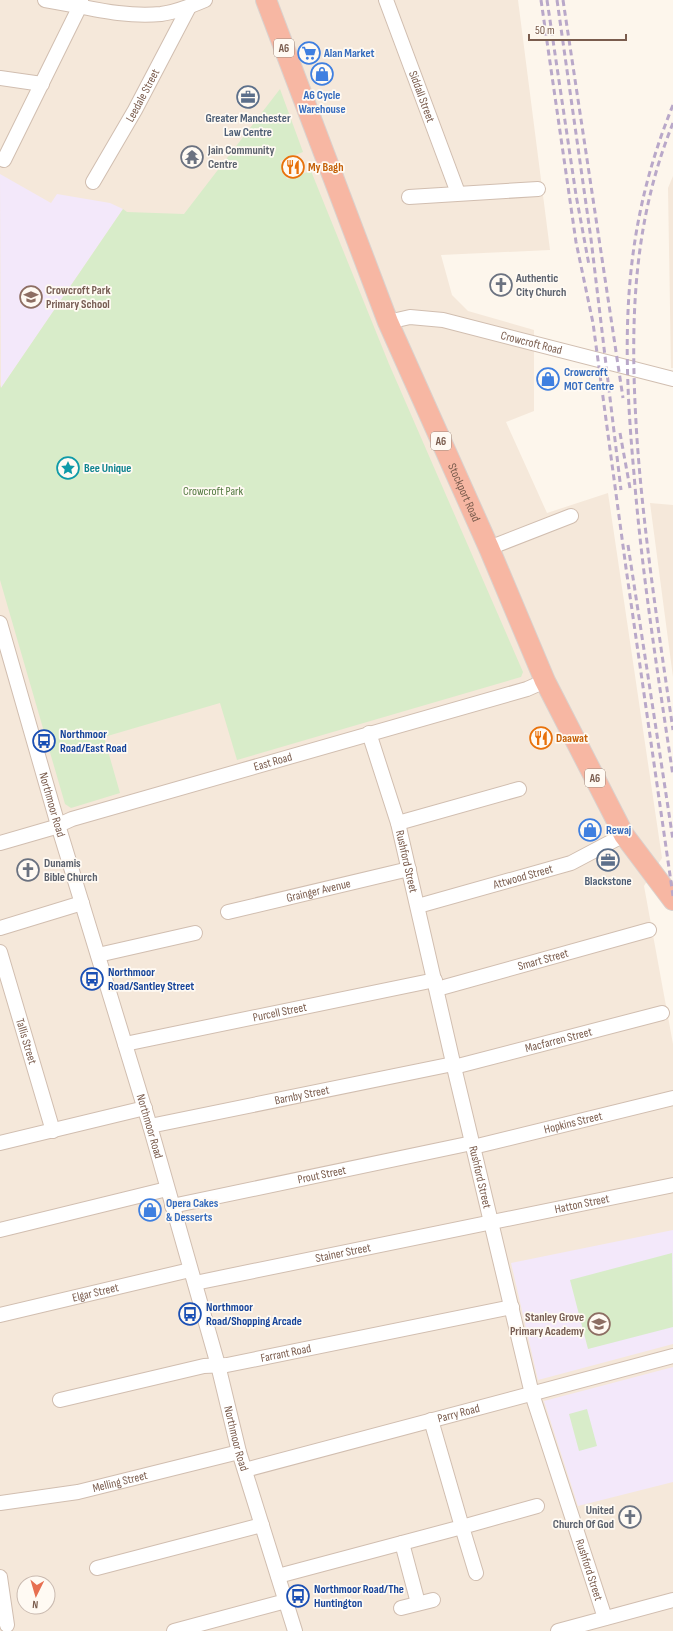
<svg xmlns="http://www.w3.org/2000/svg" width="673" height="1631" font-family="'Sofia Sans Condensed',sans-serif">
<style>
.residential{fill:#f5e8da;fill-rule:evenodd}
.education{fill:#f3e8fa}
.green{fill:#d8ecc9}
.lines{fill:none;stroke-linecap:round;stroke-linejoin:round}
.minor-casing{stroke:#d1beb0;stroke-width:16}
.highway-casing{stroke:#dad1cd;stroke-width:22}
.minor{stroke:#fff;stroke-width:14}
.highway{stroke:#f7b7a3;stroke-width:20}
.rail{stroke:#b9a8c9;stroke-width:3;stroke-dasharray:6 4;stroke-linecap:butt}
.labels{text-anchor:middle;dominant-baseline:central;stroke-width:3.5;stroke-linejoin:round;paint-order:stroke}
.shield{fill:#fffaf3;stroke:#a28b7f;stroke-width:1}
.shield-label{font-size:11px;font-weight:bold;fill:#7a5c4d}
.shop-label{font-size:12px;font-weight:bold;fill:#366cbe;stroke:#fffaf3;text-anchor:start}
.street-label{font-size:12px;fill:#7a5c4d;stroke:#fffaf3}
.service-label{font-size:12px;font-weight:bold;fill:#4e5e75;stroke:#fffaf3}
.worship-label{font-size:12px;font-weight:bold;fill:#5b616d;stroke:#fffaf3;text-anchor:start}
.food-label{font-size:12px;font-weight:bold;fill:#c56008;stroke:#fffaf3;text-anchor:start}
.education-label{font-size:12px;font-weight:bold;fill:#785e54;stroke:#fffaf3;text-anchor:start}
.culture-label{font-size:12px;font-weight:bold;fill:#0d838f;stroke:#fffaf3;text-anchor:start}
.park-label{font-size:12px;fill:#537a41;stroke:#fffaf3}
.transit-label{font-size:12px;font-weight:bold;fill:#164399;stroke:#fffaf3;text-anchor:start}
</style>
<rect width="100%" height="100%" fill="#fdf6ec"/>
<path class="residential" d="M0 0H518L550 250 441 255 452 295 468 311 534 330V411L506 422 547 513 608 493 662 858 644 886 673 1044V1631H0ZM24 1583H48V1607H24Z
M673 176V368H671L668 188Z
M650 503 673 505V677Z"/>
<path class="education" d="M0 174 51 203 57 194 110 203 123 209 1 388Z
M673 1230V1344L538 1380 511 1263Z
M673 1367V1482L578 1506 544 1401Z"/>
<path class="green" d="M280 89 303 152 280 161 287 179 311 171 389 364 523 672 521 677 237 760 220 703 104 737 120 793 71 808 65 804 0 580V385L1 388 123 209 127 212 184 214Z
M672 1253 673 1327 588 1349 570 1280Z
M587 1409 597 1446 579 1451 569 1414Z"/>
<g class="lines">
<g class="minor-casing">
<g id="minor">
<path d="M45 0C83 6 122 18 161 14 176 12 191 6 205 0"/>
<path id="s1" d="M386 0 458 193"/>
<path d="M0 78 42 84"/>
<path d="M4 160 80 6 81 0"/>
<path id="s2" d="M93 182 135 110 189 7"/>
<path d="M409 197 538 189"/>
<path id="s3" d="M388 322 410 317 443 320 673 379"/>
<path d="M489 548 571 516"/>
<path id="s4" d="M0 623 58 825 150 1126 218 1365 239 1452 295 1631"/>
<path id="s5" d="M369 733 398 823 454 1067 532 1394 605 1618"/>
<path d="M398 823 519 789"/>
<path id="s6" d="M0 843 52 828 72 819 527 689 545 681"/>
<path id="s7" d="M418 906 571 863 624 835"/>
<path id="s8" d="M228 912 409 869"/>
<path d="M0 928 82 903"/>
<path id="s9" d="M0 952 53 1131"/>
<path d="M98 955 195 933"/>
<path id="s10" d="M437 989 649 930"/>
<path id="s11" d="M125 1044 435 980"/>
<path id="s12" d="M454 1067 662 1013"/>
<path id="s13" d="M150 1126 453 1064"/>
<path d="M0 1143 145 1108"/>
<path id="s14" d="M473 1147 673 1098"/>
<path id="s15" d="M172 1206 472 1143"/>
<path d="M0 1230 167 1189"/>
<path id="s16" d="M195 1283 673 1185"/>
<path id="s17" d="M0 1315 190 1270"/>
<path id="s18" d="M60 1400 204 1366 227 1365 512 1307"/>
<path id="s19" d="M245 1470 673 1356"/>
<path id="s20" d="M0 1503 78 1492 239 1452"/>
<path d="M402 1543 418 1603"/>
<path d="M97 1568 262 1525"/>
<path d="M476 1573 462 1527 537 1506"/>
<path d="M278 1576 462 1527 431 1420"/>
<path d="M0 1577 7 1625"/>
<path d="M401 1608 433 1600"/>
<path d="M174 1631 286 1601"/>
<path d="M558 1631 673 1600"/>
</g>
</g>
<g class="highway-casing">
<g id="highway">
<path id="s21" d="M266 0 388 322 489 548 545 681 624 835 673 900"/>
</g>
</g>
<use href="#minor" class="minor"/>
<use href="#highway" class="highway"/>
<path class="rail" d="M541 0 576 242 593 323 626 568 673 896
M547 0 576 195 589 265
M557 0 591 239 621 490
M563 0 623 398
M673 105C621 232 622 341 634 474 642 575 658 675 673 776
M673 123C631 227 630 330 637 439 644 537 659 634 673 730
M620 433 630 488
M628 545 673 840"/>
</g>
<defs>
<g id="supermarket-ring" transform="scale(1.15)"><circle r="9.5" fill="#fffaf3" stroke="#3f7fe0" stroke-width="1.5"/><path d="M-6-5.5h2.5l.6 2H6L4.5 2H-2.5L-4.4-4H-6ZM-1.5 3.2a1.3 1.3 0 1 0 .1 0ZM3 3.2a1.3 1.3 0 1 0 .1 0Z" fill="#3f7fe0"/></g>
<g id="shop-ring" transform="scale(1.15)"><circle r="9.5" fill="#fffaf3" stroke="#3f7fe0" stroke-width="1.5"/><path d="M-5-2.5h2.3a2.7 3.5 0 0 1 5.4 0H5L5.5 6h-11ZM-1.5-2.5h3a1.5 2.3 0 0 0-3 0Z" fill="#3f7fe0"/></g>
<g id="office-ring" transform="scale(1.15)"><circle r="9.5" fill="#fffaf3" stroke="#5c6f8a" stroke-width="1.5"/><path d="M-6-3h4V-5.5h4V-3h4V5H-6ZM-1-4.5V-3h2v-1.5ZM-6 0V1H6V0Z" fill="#5c6f8a"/></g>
<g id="temple-ring" transform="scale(1.15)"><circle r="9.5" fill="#fffaf3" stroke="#6b7280" stroke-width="1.5"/><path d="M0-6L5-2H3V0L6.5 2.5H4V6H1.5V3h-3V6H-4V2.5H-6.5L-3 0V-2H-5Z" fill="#6b7280"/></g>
<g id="restaurant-ring" transform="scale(1.15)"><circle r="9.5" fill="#fffaf3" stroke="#e8710a" stroke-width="1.5"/><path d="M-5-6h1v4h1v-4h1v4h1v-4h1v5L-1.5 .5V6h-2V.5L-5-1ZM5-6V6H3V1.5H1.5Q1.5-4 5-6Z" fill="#e8710a"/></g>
<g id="church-ring" transform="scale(1.15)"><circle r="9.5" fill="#fffaf3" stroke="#6b7280" stroke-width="1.5"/><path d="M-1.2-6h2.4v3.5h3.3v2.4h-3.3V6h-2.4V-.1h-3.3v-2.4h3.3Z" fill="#6b7280"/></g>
<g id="school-ring" transform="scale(1.15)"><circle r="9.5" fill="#fffaf3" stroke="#8d6e63" stroke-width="1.5"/><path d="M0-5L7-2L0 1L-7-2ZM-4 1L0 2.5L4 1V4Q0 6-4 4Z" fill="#8d6e63"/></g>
<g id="sight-ring" transform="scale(1.15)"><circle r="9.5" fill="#fffaf3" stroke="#0f9aa8" stroke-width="1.5"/><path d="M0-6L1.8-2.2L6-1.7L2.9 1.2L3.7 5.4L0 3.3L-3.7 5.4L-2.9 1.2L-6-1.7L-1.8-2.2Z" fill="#0f9aa8"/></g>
<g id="bus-ring" transform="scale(1.15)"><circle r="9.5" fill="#fffaf3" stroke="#1a4fb4" stroke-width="1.5"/><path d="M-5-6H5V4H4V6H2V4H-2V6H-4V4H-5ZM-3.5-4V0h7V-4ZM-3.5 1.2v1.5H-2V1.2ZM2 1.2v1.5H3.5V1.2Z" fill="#1a4fb4"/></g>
</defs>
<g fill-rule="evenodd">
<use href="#supermarket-ring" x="309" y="53"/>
<use href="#shop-ring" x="322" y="74"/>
<use href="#office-ring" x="248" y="97"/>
<use href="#temple-ring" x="192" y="157"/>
<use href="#restaurant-ring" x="293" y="167"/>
<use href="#church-ring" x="501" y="285"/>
<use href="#school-ring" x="31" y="297"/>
<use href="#shop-ring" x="548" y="379"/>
<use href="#sight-ring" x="68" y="468"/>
<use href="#restaurant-ring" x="541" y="738"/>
<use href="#bus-ring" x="44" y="741"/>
<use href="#shop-ring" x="590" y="830"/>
<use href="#office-ring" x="608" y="860"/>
<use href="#church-ring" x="28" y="870"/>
<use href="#bus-ring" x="92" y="979"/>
<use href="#shop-ring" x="150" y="1210"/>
<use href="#bus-ring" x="190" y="1314"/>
<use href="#school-ring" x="599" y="1324"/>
<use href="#church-ring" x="630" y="1517"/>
<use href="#bus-ring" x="298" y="1596"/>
</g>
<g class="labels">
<g class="shield">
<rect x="274" y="39" width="20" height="18" rx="3"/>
<rect x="431" y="432" width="20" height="18" rx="3"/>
<rect x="585" y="769" width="20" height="18" rx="3"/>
</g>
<g class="shield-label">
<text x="284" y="48">A6</text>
<text x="441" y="441">A6</text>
<text x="595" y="778">A6</text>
</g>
<g class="shop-label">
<text x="324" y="53">Alan Market</text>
<text x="322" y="95" text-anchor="middle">A6 Cycle<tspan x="322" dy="14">Warehouse</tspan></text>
<text x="564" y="372">Crowcroft<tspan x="564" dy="14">MOT Centre</tspan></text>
<text x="606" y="830">Rewaj</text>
<text x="166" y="1203">Opera Cakes<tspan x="166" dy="14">&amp; Desserts</tspan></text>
</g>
<g class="street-label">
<text stroke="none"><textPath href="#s2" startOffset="100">Leedale Street</textPath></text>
<text stroke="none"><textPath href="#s1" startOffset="103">Siddall Street</textPath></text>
<text stroke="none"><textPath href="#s3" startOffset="147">Crowcroft Road</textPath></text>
<text stroke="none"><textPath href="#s21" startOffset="531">Stockport Road</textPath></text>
<text stroke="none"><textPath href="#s6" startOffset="285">East Road</textPath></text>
<text stroke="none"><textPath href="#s4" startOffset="189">Northmoor Road</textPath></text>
<text stroke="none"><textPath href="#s5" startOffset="134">Rushford Street</textPath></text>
<text stroke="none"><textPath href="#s7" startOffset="109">Attwood Street</textPath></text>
<text stroke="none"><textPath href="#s8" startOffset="93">Grainger Avenue</textPath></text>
<text stroke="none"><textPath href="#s10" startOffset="110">Smart Street</textPath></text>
<text stroke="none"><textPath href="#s11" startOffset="158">Purcell Street</textPath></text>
<text stroke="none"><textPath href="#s12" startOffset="108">Macfarren Street</textPath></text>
<text stroke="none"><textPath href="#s9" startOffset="93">Tallis Street</textPath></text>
<text stroke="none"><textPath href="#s13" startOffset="155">Barnby Street</textPath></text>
<text stroke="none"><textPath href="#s14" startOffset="103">Hopkins Street</textPath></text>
<text stroke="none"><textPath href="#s4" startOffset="525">Northmoor Road</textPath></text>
<text stroke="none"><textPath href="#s15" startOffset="153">Prout Street</textPath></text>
<text stroke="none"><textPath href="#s5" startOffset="458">Rushford Street</textPath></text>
<text stroke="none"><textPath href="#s16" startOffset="395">Hatton Street</textPath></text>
<text stroke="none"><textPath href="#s16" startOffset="151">Stainer Street</textPath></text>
<text stroke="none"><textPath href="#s17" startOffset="98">Elgar Street</textPath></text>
<text stroke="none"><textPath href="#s18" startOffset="231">Farrant Road</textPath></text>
<text stroke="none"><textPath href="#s19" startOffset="221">Parry Road</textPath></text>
<text stroke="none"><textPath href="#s4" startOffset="849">Northmoor Road</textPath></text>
<text stroke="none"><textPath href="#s20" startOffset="122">Melling Street</textPath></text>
<text stroke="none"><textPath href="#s5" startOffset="866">Rushford Street</textPath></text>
</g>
<g class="service-label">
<text x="248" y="118">Greater Manchester<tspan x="248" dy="14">Law Centre</tspan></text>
<text x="608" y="881">Blackstone</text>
</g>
<g class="worship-label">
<text x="208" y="150">Jain Community<tspan x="208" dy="14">Centre</tspan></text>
<text x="516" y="278">Authentic<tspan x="516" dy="14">City Church</tspan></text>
<text x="44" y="863">Dunamis<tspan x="44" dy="14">Bible Church</tspan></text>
<text x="614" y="1510" text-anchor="end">United<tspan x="614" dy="14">Church Of God</tspan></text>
</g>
<g class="food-label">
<text x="308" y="167">My Bagh</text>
<text x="556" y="738">Daawat</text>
</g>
<g class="education-label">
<text x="46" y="290">Crowcroft Park<tspan x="46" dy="14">Primary School</tspan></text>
<text x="584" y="1317" text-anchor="end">Stanley Grove<tspan x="584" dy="14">Primary Academy</tspan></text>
</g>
<g class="culture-label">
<text x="84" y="468">Bee Unique</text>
</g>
<g class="park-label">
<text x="213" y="491">Crowcroft Park</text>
</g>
<g class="transit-label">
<text x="60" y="734">Northmoor<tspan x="60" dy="14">Road/East Road</tspan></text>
<text x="108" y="972">Northmoor<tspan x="108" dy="14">Road/Santley Street</tspan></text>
<text x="206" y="1307">Northmoor<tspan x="206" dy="14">Road/Shopping Arcade</tspan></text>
<text x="314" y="1589">Northmoor Road/The<tspan x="314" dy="14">Huntington</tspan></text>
</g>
</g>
<g transform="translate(36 1595) rotate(185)"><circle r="19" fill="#fffaf3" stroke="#cabbb1"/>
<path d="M0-3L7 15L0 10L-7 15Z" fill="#e76f51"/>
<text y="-6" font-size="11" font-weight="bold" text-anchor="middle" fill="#7a5c4d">N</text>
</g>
<path d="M529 34v6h97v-6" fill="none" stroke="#7a5c4d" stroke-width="2"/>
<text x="535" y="34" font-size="12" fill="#7a5c4d" stroke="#fffaf3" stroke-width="3" paint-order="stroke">50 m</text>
</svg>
